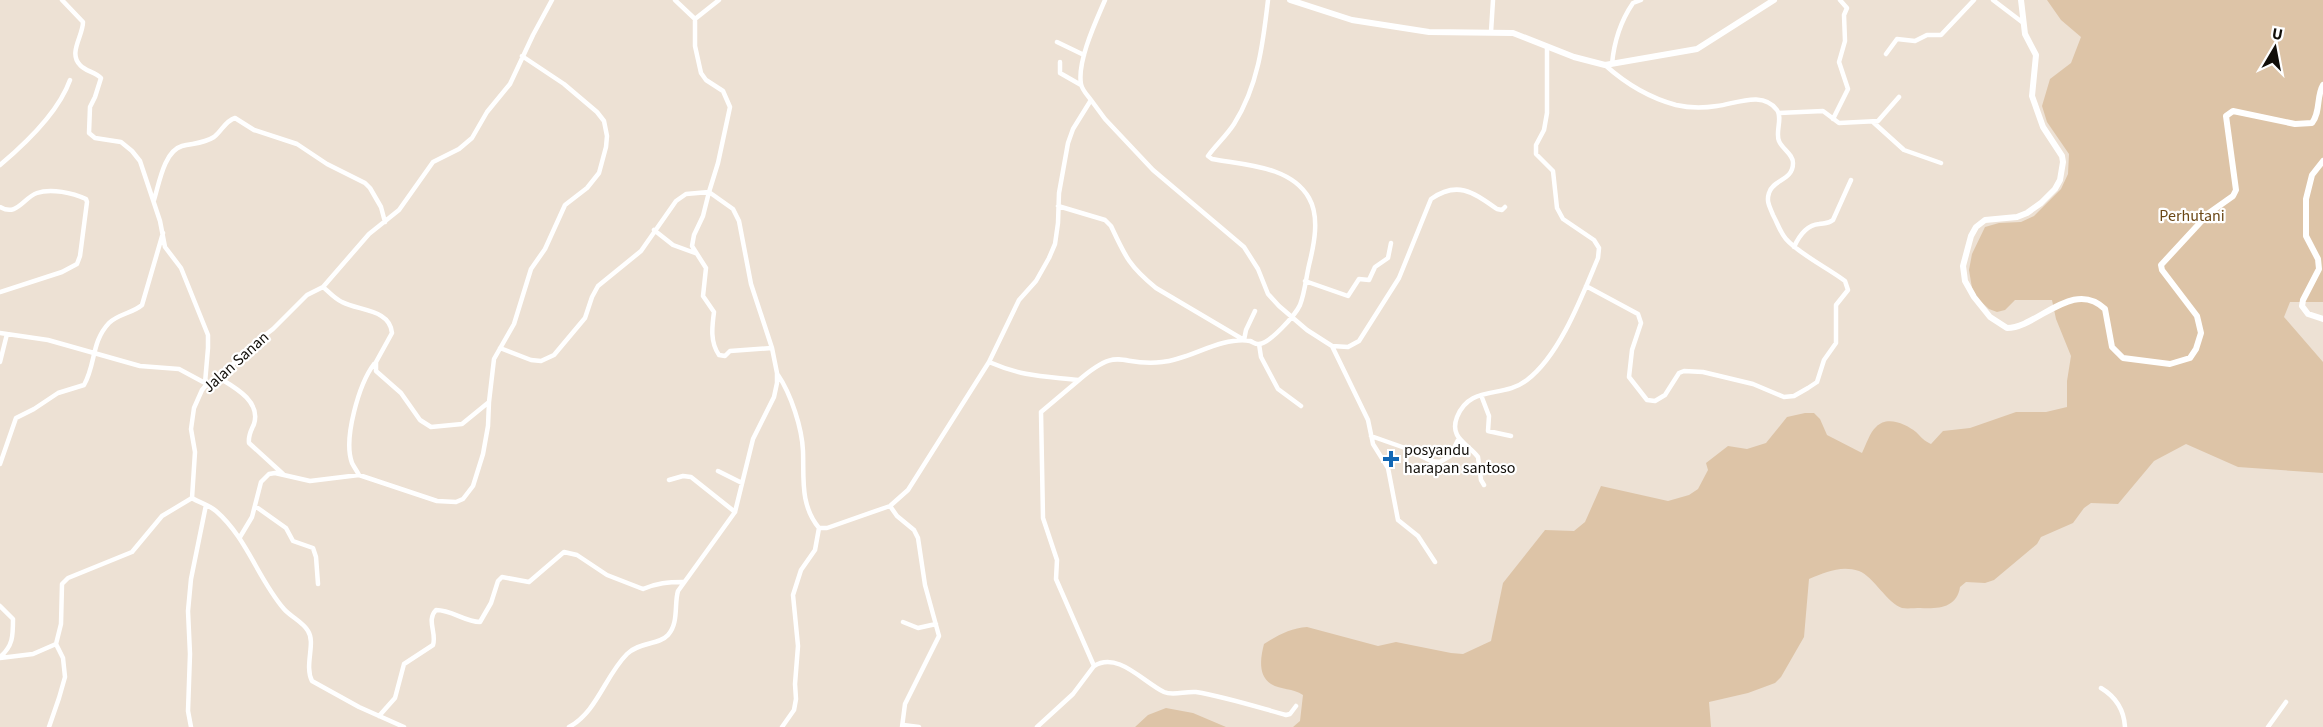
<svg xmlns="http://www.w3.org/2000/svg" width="2323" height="727" font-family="'Source Sans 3',sans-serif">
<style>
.green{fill:#ddc4a7}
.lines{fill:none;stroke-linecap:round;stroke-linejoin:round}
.minor{stroke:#fff;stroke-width:4.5}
.secondary{stroke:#fff;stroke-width:6}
.poi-dot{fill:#1267b4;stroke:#fff;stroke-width:2}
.labels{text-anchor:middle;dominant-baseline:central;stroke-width:4.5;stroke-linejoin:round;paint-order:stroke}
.park-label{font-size:16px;fill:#6b4715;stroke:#fff}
.street-label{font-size:16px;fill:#110e09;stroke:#fff}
.poi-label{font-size:16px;fill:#110e09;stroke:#fff;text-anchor:start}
</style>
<rect width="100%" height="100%" fill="#ede1d4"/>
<path class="green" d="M2047 0H2323V302H2290L2284 317 2323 362V473L2238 467 2186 444 2154 461 2118 504 2091 503 2084 508 2073 523 2041 537 2037 544 1994 580 1985 583 1966 582 1960 587C1957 608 1938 609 1920 608 1915 608 1907 609 1902 608 1887 603 1874 577 1859 571 1841 565 1826 572 1809 579L1804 637 1781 677 1775 683 1748 693 1709 702 1711 727H1293L1300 721 1303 695C1293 688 1281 690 1271 684 1257 675 1261 656 1264 644 1278 635 1291 628 1307 627L1378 646 1396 642 1451 653 1463 654 1491 641 1503 583 1545 530 1574 531 1585 522 1601 486 1668 501 1689 495 1698 489 1708 470 1706 463 1728 446 1747 449 1766 443 1787 417 1805 413H1814L1820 419 1827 435 1862 453C1866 445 1870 432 1876 427 1887 415 1906 424 1916 432 1921 437 1924 441 1931 444L1943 431 1970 428 2016 412H2046L2067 407V381L2071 356 2056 319 2052 300H2015L2005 310 1997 312 1989 309 1976 297 1972 288 1969 270 1972 254 1985 227 1999 223 2021 222 2034 216 2061 189 2068 174 2069 154 2047 122 2042 106 2050 79 2071 63 2081 37 2061 20Z
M1166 708 1193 713 1226 727H1135L1148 715Z"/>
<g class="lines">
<path class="minor" d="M62 0 83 22C83 36 68 53 80 65 85 71 95 72 101 78L95 97 90 107 89 133 95 138 121 142 132 151 140 161 160 221 165 247 181 268 208 335V348L205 383
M1993 0 2022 22
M695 19 719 0
M1491 32 1493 0
M1057 42 1084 55
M1886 54 1897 39 1915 41 1927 35H1941L1974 0
M1060 62V73L1081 85
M1612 64C1614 42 1620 22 1633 3L1641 0
M1091 100 1105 119 1153 170 1244 247 1258 269 1268 294 1279 306 1307 330 1332 346 1348 347 1359 341 1399 278 1431 199C1458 180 1474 193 1497 209L1502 210 1505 207
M1779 113 1823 111 1839 123 1878 121 1899 97
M1833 119 1848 89 1839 62 1845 41 1844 15 1847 8 1840 0
M1873 122 1904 150 1941 163
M0 165C25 144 59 111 70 80
M154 200C159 184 164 151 182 146 193 143 203 144 214 137 222 131 225 121 235 118L254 130 297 144 327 164 365 183 370 188 381 207 385 222
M1058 206 1105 220 1111 226C1125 256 1129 266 1156 288L1244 340 1246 330 1255 311
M0 207C17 217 23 198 37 193 51 188 73 193 86 199L87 202 80 256 77 264 62 272 0 292
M654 230 673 245 695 253
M1794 247C1799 236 1807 225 1819 224 1825 223 1828 224 1833 220L1851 180
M1305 281 1348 296 1359 279 1369 280 1375 267 1388 258 1391 243
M1586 286 1638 314 1641 323 1632 350 1629 377 1647 400 1655 401 1665 395 1679 373 1684 371 1703 372 1753 384 1784 397 1794 396 1808 388 1817 382 1824 360 1836 343V305L1848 290 1845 281C1828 268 1799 254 1786 239 1780 232 1777 222 1773 215 1770 207 1766 202 1769 193 1773 179 1793 181 1793 163 1793 154 1782 149 1779 141 1775 132 1783 118 1777 110 1763 90 1735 104 1717 106 1704 108 1689 108 1676 105 1650 98 1625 83 1605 65
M323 287C329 292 335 299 342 302 359 311 390 309 392 333L376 362V371L401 393 420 420 431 427 462 424 489 402 494 359 514 324 531 269 545 249 565 205 587 188 599 173 606 147 607 136 604 121 597 112 564 84 522 56
M0 333 48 340 140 366 179 369 205 383
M1259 344 1261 357 1278 389 1301 406
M1332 346 1368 420 1373 444 1388 468 1398 520 1418 536 1435 562
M500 348 531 360 541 361 554 355 585 318 592 297 598 286 641 251 676 201 686 194 709 192 703 216 694 235 692 246 706 268 703 296 714 312C712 327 710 342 719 355L725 356 730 351 772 348
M0 362 7 334
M989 362C1024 377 1042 376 1079 380 1121 344 1118 367 1162 362 1183 360 1203 348 1223 343 1231 341 1241 339 1250 341 1253 342 1255 344 1258 344 1269 345 1296 314 1300 305 1305 292 1306 278 1309 265 1314 245 1320 217 1309 198 1291 166 1245 165 1212 159L1208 156C1216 145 1227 135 1234 124 1258 86 1263 44 1268 0
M778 375C791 394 802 428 803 451 804 479 800 505 819 528L815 550 801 570 793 595 798 646 795 684 796 699 794 710 782 727
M221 379C236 388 261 402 254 424 251 431 248 435 249 443L283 474
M1481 395 1489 416 1488 431 1511 436
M1371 436 1405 448 1431 461 1440 462 1450 456 1458 440
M0 464 16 418 34 409 58 393 84 385C96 364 91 342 109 323 118 314 133 313 142 305L163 233
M718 471 742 483
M359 475C357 471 354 467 352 463 343 439 359 384 374 364
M669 480 683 476 691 477 735 512
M1484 485 1481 480 1478 457C1467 443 1449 438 1457 417 1470 384 1503 399 1527 380 1560 355 1582 296 1598 258L1599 248 1594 240 1563 219 1557 208 1553 171 1536 154V145L1544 130 1547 113V48
M255 506 286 528 293 541 313 548 316 557 318 584
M890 506 897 516 914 530 918 538 925 585 939 636 905 704 902 727
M819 528H827L890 506 908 490 989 362 1019 300 1036 281 1049 258 1055 244 1058 223 1059 193 1068 143 1073 129 1091 100C1088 96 1082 90 1081 84 1077 61 1096 21 1105 0
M240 537 252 517 261 482 269 474 275 473 310 481 359 475 437 501 456 502 463 499 473 486 483 454 488 426 489 402
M0 606 13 619C13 636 13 646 0 657
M903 622 918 628 936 624
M0 658 33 654 56 644
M1094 666C1118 651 1143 682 1164 692 1173 696 1185 691 1196 692 1226 697 1257 707 1286 715L1290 714 1296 706
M2101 688C2116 697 2124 710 2125 727
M379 716 395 698 404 664 433 645C437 633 426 620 436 610 452 610 465 622 480 622L491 603 498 581 502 577 529 582 564 552 577 555 607 575 643 589C657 583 668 582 683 582
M903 725 919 727
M49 727 59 698 65 677 63 658 56 644 61 624 62 584 68 578 132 552 162 516 192 498
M191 727 188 711 190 654 188 611 191 579 206 505
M404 727 359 707 312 681C304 665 316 643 308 631 303 622 291 617 284 609 258 579 247 538 216 511 209 505 200 503 192 498L195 452 191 429 194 408 202 390 207 384 221 379 242 353 273 329 307 295 323 287 369 234 399 210 433 162 459 149 472 138 487 112 510 84 533 35 552 0
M569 727C597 712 605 676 627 654 639 642 659 645 668 635 679 623 674 604 678 591L735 512 753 439 774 397 777 383V373L772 348 751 284 739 221 733 209 709 192 718 163 730 107 723 91 706 80 701 73 695 46V19L675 0
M1037 727 1073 694 1094 666 1056 579 1057 560 1043 518 1041 412 1079 380
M2268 727 2286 702"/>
<path class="secondary" d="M1290 0 1352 20 1429 32 1513 33 1574 57 1605 65 1697 49 1774 0
M2021 0 2025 34 2036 55 2032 96 2043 127 2062 156 2063 162 2060 180 2055 189 2041 203 2027 213 2017 217 1985 220 1976 227 1971 236 1963 266 1965 281 1974 297 1990 317 2007 328C2037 328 2073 278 2105 309L2112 347 2123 358 2170 364 2190 358 2196 349 2201 333 2197 316 2162 270 2161 265 2209 213 2233 196 2236 190 2226 116 2233 111 2295 124 2312 123C2321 111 2316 97 2323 85
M2323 161 2312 175 2306 199V236L2318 259 2319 269 2303 300 2302 306 2308 314 2323 319"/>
</g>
<path class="poi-dot" d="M1388 450h6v6h6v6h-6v6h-6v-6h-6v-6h6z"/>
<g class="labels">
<g class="park-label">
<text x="2192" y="216">Perhutani</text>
</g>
<g class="street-label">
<text transform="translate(236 362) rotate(-42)">Jalan Sanan</text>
</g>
<g class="poi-label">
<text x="1404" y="450">posyandu<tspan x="1404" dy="18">harapan santoso</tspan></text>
</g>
</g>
<g transform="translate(2275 48) rotate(10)" stroke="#ffffff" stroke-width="4.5" paint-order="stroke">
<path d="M0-4.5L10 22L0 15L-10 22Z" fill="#110e09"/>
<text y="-9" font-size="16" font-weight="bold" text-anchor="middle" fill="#110e09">U</text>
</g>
</svg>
